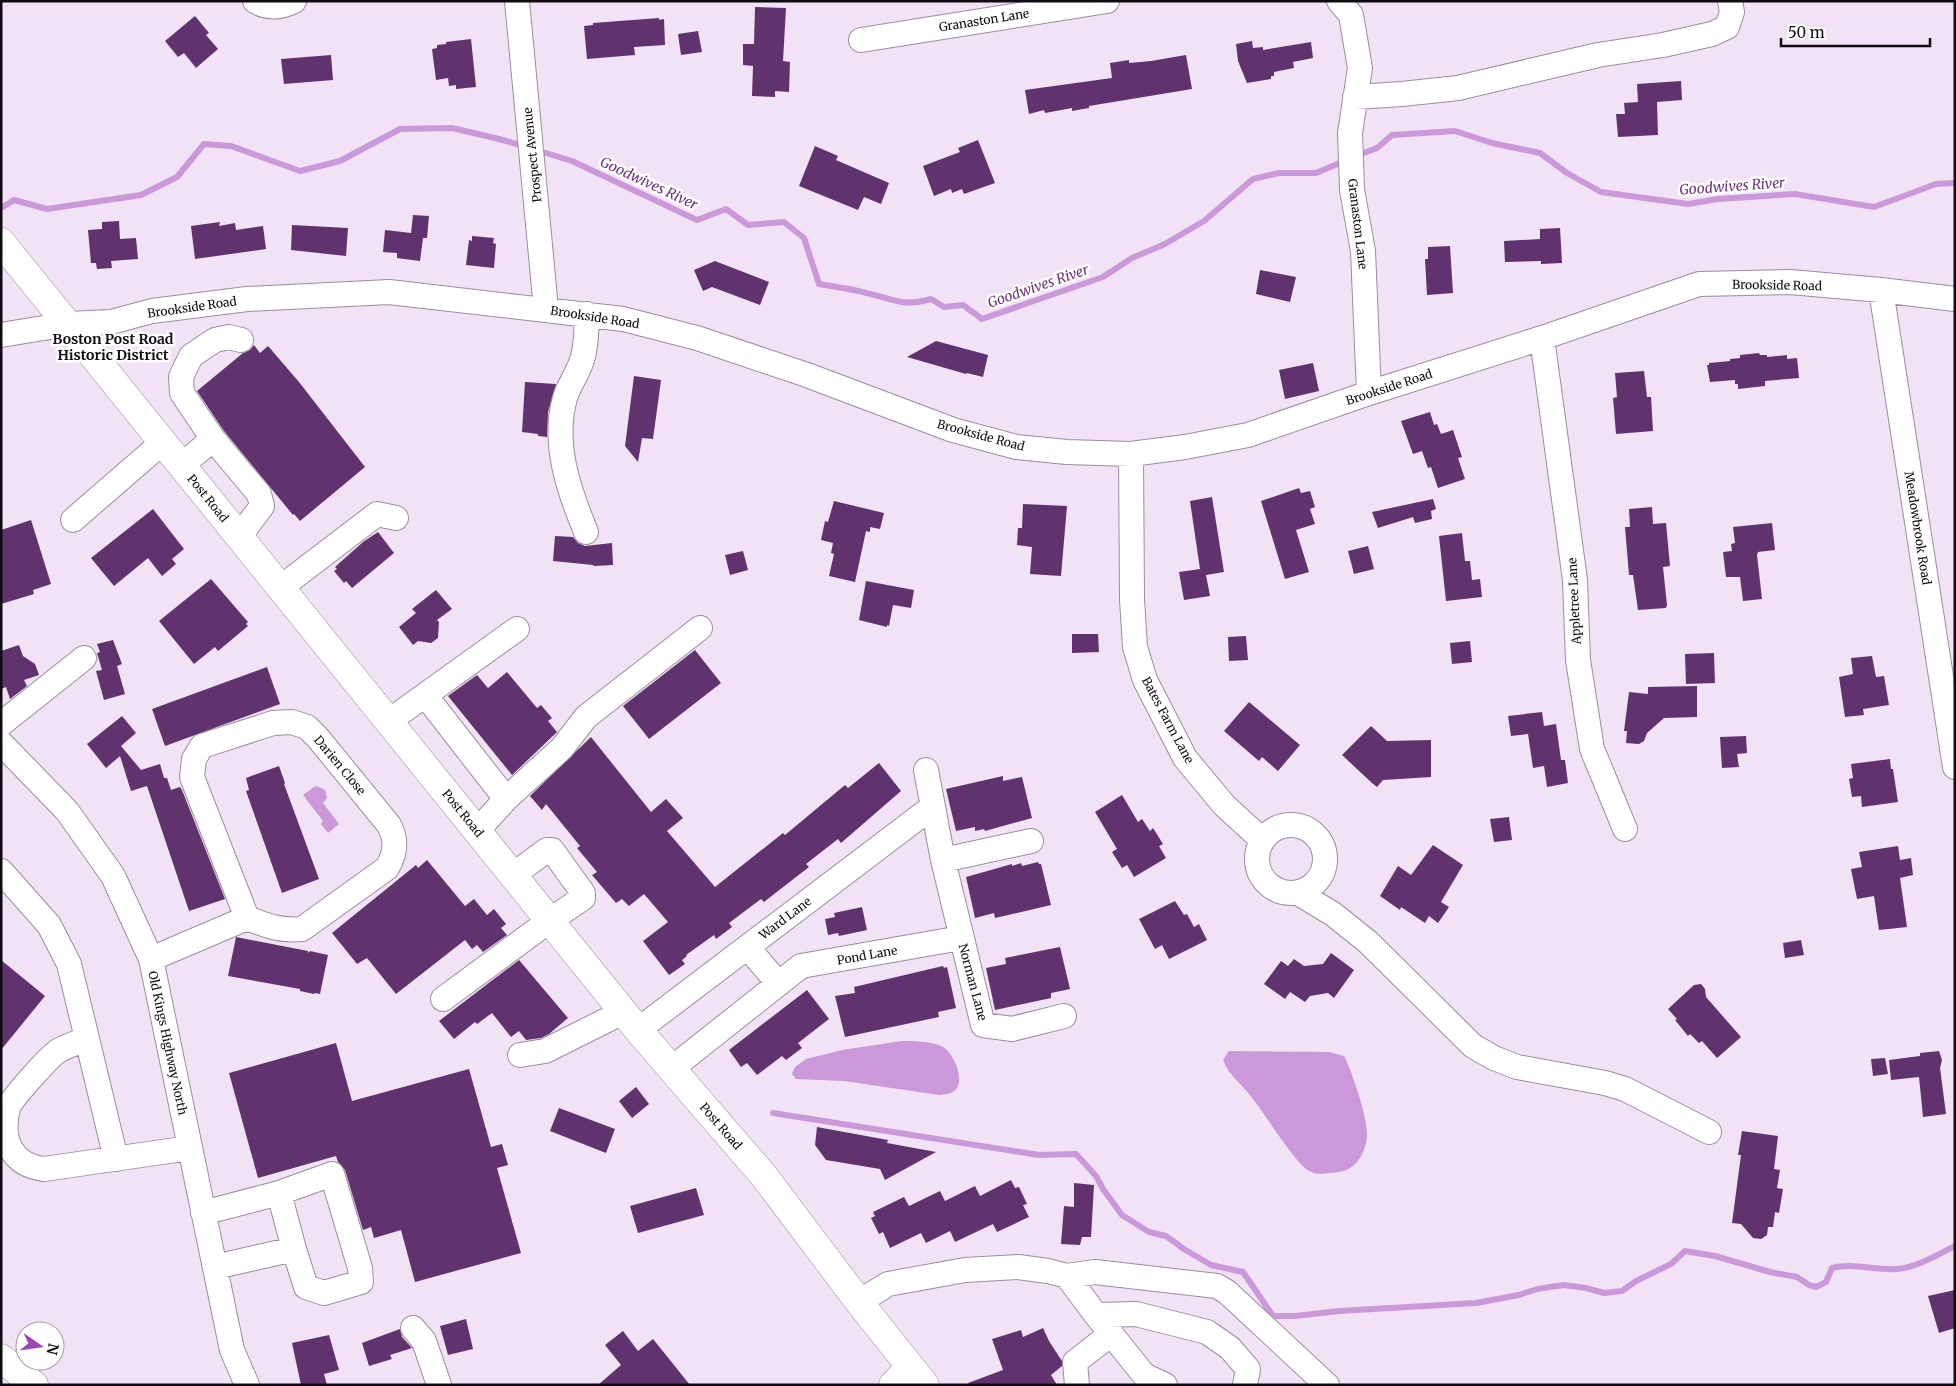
<svg xmlns="http://www.w3.org/2000/svg" width="1956" height="1386" font-family="Merriweather,serif">
<style>
.water{fill:#cb98da}
.lines{fill:none;stroke-linecap:round;stroke-linejoin:round}
.stream{stroke:#cb98da;stroke-width:6}
.building{fill:#61336e}
.minor-casing{stroke:#9b8d9f;stroke-width:26}
.major-casing{stroke:#9b8d9f;stroke-width:29}
.highway-casing{stroke:#9b8d9f;stroke-width:29}
.minor{stroke:#fff;stroke-width:24}
.major{stroke:#fff;stroke-width:28}
.highway{stroke:#fff;stroke-width:28}
.labels{text-anchor:middle;dominant-baseline:central;stroke-width:5;stroke-linejoin:round;paint-order:stroke}
.street-label{font-size:12px;fill:#100b12;stroke:#fff}
.water-label{font-size:14px;font-style:italic;fill:#6d2f7e;stroke:#fff}
.neighbourhood-label{font-size:14px;font-weight:bold;fill:#100b12;stroke:#fff}
</style>
<rect width="100%" height="100%" fill="#f1e2f5"/>
<path class="water" d="M317 786 325 790 327 798 323 803 339 824 328 833 321 824 323 821 303 795 314 787Z
M902 1041C915 1041 928 1041 941 1046 953 1051 964 1077 957 1088 953 1094 945 1094 939 1095L844 1081 796 1079 792 1074 795 1067 806 1059 842 1050Z
M1229 1051 1329 1052 1344 1056C1352 1071 1368 1119 1367 1136 1366 1152 1356 1170 1339 1172 1329 1173 1318 1176 1309 1171 1295 1163 1265 1114 1253 1099 1243 1085 1229 1076 1223 1060Z"/>
<g class="lines">
<path class="stream" d="M536 150 572 161 697 220 726 209 748 225 784 222 804 238 819 284C836 287 854 289 870 294 896 300 903 307 931 299L944 307 963 305 982 319 1103 277 1132 258 1165 244 1204 221 1253 179 1279 173H1316L1347 160
M1356 156 1377 148 1392 135 1455 131 1492 143 1540 153 1567 173 1601 192 1688 204 1718 199 1795 194 1874 207 1936 184 1955 183
M1 208 14 200 47 209 141 195 177 177 204 144 231 146 300 171 340 161 400 129 452 128 499 139 527 147
M773 1113 1039 1155 1076 1154 1096 1176 1103 1189 1122 1215 1149 1232 1166 1236 1184 1249 1211 1265 1243 1272 1273 1316H1295L1339 1311 1476 1303 1519 1295 1537 1289 1564 1285 1586 1288 1604 1293 1622 1291 1636 1281 1671 1264 1685 1251 1715 1256 1770 1272 1797 1277 1809 1285 1816 1287 1826 1282 1832 1268C1853 1262 1875 1271 1897 1269 1918 1267 1937 1255 1955 1246"/>
</g>
<path class="building" d="M755 7 786 8 783 61 790 62 789 92 775 91V97L752 96 753 66 743 65V44H754Z
M195 16 209 33 206 35 218 49 196 68 184 53 178 57 165 41Z
M659 18V20L664 19 665 45 634 47 635 55 587 59 584 26 593 25V23Z
M698 31 702 52 681 55 678 34Z
M471 39 476 87 456 89V85L449 86 448 78 436 80 432 49 437 48V45L446 44V42Z
M1252 41 1253 48 1263 47V50L1311 42 1313 58 1293 62 1294 68 1274 72V76H1271V79L1247 83 1238 61 1236 44Z
M331 55 333 80 284 84 281 59Z
M1186 55 1192 89 1089 106V108L1072 111V108L1045 113 1044 110 1029 114 1025 90 1112 78 1110 63 1129 60V63L1151 61Z
M1681 81 1682 100 1657 102 1658 135 1618 137 1616 114H1625L1624 103 1638 102 1637 84Z
M978 140 995 183 964 194 962 189 952 193 951 189 934 196 923 166 960 152 958 148Z
M815 146 838 156 836 160 889 183 881 204 864 197 858 210 799 186Z
M413 215 429 216 427 238H423L420 261 397 258V253L383 252 385 230 411 233Z
M119 221 120 239 136 238 138 259 111 261 112 268 97 269 96 263H91L88 230 102 229V222Z
M220 222 219 226 235 223 236 230 263 226 266 249 195 259 191 226Z
M292 225 348 228 346 256 291 250Z
M1560 228 1562 263 1541 264V261L1505 262 1504 241 1540 239V229Z
M472 236 494 238 493 243 496 244 494 268 466 265 469 240 472 241Z
M1450 246 1453 293 1427 295 1425 259H1428V247Z
M715 261 769 282 760 305 712 287 703 291 694 270Z
M1260 270 1296 277 1290 302 1256 294Z
M936 341 988 355 983 377 967 373 966 374 907 357Z
M254 345 260 353 268 346 299 382 365 467 300 521 294 514 293 515 224 431 197 391 243 353 250 350Z
M1759 353 1760 355H1767V357L1787 355V359L1797 358 1799 378 1765 381V386L1738 389V384H1735V380L1710 382 1707 365H1709V363L1730 361V359L1740 358V355Z
M1313 363 1319 391 1285 399 1279 370Z
M1644 371 1647 397H1651L1653 431 1616 434 1613 398 1617 397 1615 373Z
M634 376 661 380 653 439 642 438 638 462 625 446Z
M525 382 556 384 548 412 547 437 538 436V434L522 432Z
M1430 412 1434 425 1437 424 1441 434 1453 430 1462 457 1458 458 1465 479 1438 488 1431 467 1428 468 1422 451 1413 454 1401 421Z
M1299 488 1301 493 1310 491 1315 507 1310 509 1315 524 1296 530 1309 572 1285 579 1261 501Z
M1212 497 1224 572 1206 575 1210 596 1184 600 1179 572 1200 569 1190 501Z
M1433 499 1436 509 1431 511 1432 519 1415 523 1413 517 1378 528 1372 512Z
M834 501 884 513 880 529 870 527V532L866 531 855 582 829 576 834 554 831 553 833 543 821 540 825 521 828 522Z
M1023 504 1067 506 1061 576 1030 574 1032 547 1017 545 1018 528H1022Z
M1652 507 1653 524 1666 523 1670 566 1663 567 1667 605 1666 608 1638 610 1633 575H1629L1625 527H1630L1629 509Z
M153 509 184 549 172 559 176 564 162 576 148 558 114 586 91 558Z
M31 520 51 584 33 590 34 594 1 604V530Z
M1772 523 1775 550 1758 552 1757 555 1762 599 1743 601 1740 577H1726L1723 552 1732 551 1731 544 1735 543 1733 527Z
M378 532 394 553 352 588 346 581 344 583 334 571 337 569 335 567 363 542Z
M1462 533 1465 561H1470L1472 580 1480 579 1482 597 1446 601 1439 536Z
M555 536 573 537 578 543 585 546 612 543 613 565 594 566 593 565 553 561Z
M1368 546 1374 569 1354 574 1348 551Z
M743 551 748 570 730 575 725 555Z
M211 579 248 622 246 624 248 626 218 651 215 647 194 664 159 621Z
M866 581 914 590 911 608 893 605 889 626 887 625V627L859 620Z
M436 590 452 609 437 620 439 622 438 638 431 643 418 641 413 645 399 627 416 613 412 609Z
M1072 634H1098L1099 652 1072 653Z
M1246 636 1248 660 1229 661 1228 637Z
M113 640 122 664 117 666 125 694 104 700 96 671 102 670 97 653 100 652 97 644Z
M1470 641 1472 662 1452 664 1450 643Z
M19 645 23 656 35 664 39 675 24 680 27 686 10 699 6 687 1 689V651Z
M695 650 721 683 649 739 623 706Z
M1714 653 1715 683 1686 684 1685 654Z
M1872 656 1876 677 1884 676 1889 705 1863 709 1864 715 1845 717 1839 677 1853 674 1851 658Z
M267 667 280 704 165 746 152 709Z
M507 672 537 708 541 705 552 718 548 721 557 732 512 775 448 696 477 675 488 688Z
M1697 686V717L1664 718 1647 733 1644 741 1639 744 1626 743 1627 731H1624L1629 692 1648 694V687Z
M1249 702 1300 745 1278 771 1262 757 1259 761 1224 731Z
M1542 712 1544 726 1556 724 1561 760H1565L1568 783 1547 787 1544 766 1533 768 1528 734 1511 736 1508 716Z
M122 716 136 733 121 746 141 770 160 764 164 778H167L171 790 180 787 182 790 225 899 189 911 147 786 131 791 120 756 106 768 87 744Z
M1371 726 1387 741 1431 740V777L1383 780 1377 787 1372 783 1342 755Z
M1746 736 1747 753 1737 754 1739 767 1722 768 1720 737Z
M591 737 651 812 666 799 683 818 667 831 715 887 783 833 785 835 845 785 848 788 879 763 901 791 841 843 838 839 806 864 809 867 778 891 764 902 761 899 729 923 732 927 716 939 714 935 686 955 687 956 682 960 685 964 669 975 643 941 668 922 644 894 629 906 622 899 616 903 592 875 597 872 577 848 580 846 546 804 542 810 530 796Z
M1890 759 1891 769H1893L1898 802 1862 807 1861 796 1852 797 1849 779 1853 778 1851 764Z
M279 766 285 783 284 784 319 879 282 893 246 791 249 790 246 778Z
M1003 776V781L1022 777 1032 818 985 831 984 829 975 831V827L956 831 946 789Z
M1122 795 1138 822 1142 819 1150 831 1153 828 1163 844 1159 846 1166 858 1134 877 1127 865 1122 868 1112 852 1117 849 1095 812Z
M1509 817 1512 840 1494 842 1490 819Z
M1433 845 1463 865 1441 902 1449 907 1438 923 1429 916 1425 923 1401 907 1400 910 1380 896 1398 866 1411 875Z
M1898 846 1900 860 1911 858 1913 875 1900 878 1907 927 1879 930 1874 896 1857 899 1851 869 1862 867 1859 852Z
M427 860 465 906 474 899 487 915 494 909 506 924 501 928 507 935 483 952 477 945 472 949 465 940 396 994 367 958 357 964 332 933 416 865 418 868Z
M1038 862 1039 864H1041L1051 905 995 918 994 913 975 918 966 877 1012 864V866L1021 863 1022 866Z
M1175 901 1184 915 1187 914 1194 927 1199 924 1207 940 1169 959 1162 945 1155 949 1139 919Z
M862 907 867 930 839 936 838 933 828 935 825 919 835 917 834 913Z
M236 937 308 951V953L310 951 328 955 320 994 315 993 314 994 300 991V989L228 976Z
M1801 940 1804 955 1785 958 1783 943Z
M1060 947 1070 989 1051 993V998L995 1010 986 968 1006 964 1005 958Z
M1331 953 1354 970 1334 998 1328 993 1310 996 1305 1002 1290 992 1285 999 1264 984 1281 961 1288 966 1294 959 1304 966 1323 964Z
M1 960 45 996 1 1050Z
M519 960 568 1018 549 1034 541 1038 526 1040 519 1031 511 1037 492 1013 477 1024 475 1022 454 1039 439 1021Z
M943 966 944 968 947 967 956 1008 938 1012 939 1017 845 1037 835 996 855 993 854 987Z
M1701 984 1705 989 1706 997 1741 1037 1717 1058 1702 1041 1699 1043 1690 1034 1688 1036 1675 1020 1677 1019 1668 1009 1694 985Z
M807 990 829 1019 798 1043 802 1048 786 1060 782 1056 757 1075 747 1063 741 1067 729 1050Z
M336 1043 352 1101 469 1069 491 1147 502 1144 508 1165 497 1168 521 1253 415 1282 401 1230 374 1238 371 1227 363 1230 345 1170 338 1162 336 1156 258 1178 229 1073Z
M1939 1051 1942 1060 1940 1068 1946 1114 1923 1117 1919 1077 1891 1080 1889 1060 1920 1056V1053Z
M1885 1058 1888 1074 1873 1076 1871 1059Z
M636 1087 649 1104 632 1118 619 1101Z
M559 1108 615 1129 606 1153 550 1131Z
M817 1127 888 1140 887 1143 936 1152 885 1180 880 1169 826 1160 815 1145Z
M1742 1131 1778 1136 1774 1169 1780 1170 1777 1188 1783 1189 1779 1213 1775 1212 1773 1227H1768L1767 1235 1761 1239 1753 1238 1741 1224 1732 1223 1741 1155H1738Z
M1011 1180 1015 1188 1019 1187 1027 1204 1023 1205 1029 1217 997 1232 993 1224 955 1242 950 1231 926 1243 921 1233 890 1248 883 1232 879 1234 871 1218 875 1216 873 1212 904 1197 909 1206 940 1191 945 1201 975 1186 980 1196Z
M1074 1183 1094 1185 1091 1237H1082L1080 1245 1061 1244 1064 1206 1074 1207Z
M696 1188 704 1215 638 1233 630 1206Z
M1955 1290V1328L1939 1333 1928 1296Z
M466 1319 473 1349 448 1355 440 1326Z
M1043 1328 1049 1341 1062 1361V1366L1051 1375 1057 1385H969L968 1383 1003 1370 992 1339 1021 1330 1023 1337Z
M400 1329 402 1337 412 1348 390 1355 392 1359 369 1366 362 1343Z
M623 1331 638 1351 653 1339 690 1385H598L621 1365 605 1345Z
M329 1335 339 1370 324 1374 327 1385H301L292 1343Z"/>
<g class="lines">
<g class="minor-casing">
<path id="minor" d="M255 1C268 9 280 8 294 1
M517 1 546 309
M1339 1 1351 15 1360 68 1350 133 1352 190 1363 251 1369 393
M861 40 1107 1
M1355 97 1402 94 1458 88 1598 55 1663 45 1712 34 1727 27 1732 12 1730 1
M1881 290 1955 767
M1 335 68 324 111 322 152 311 247 299 389 292 623 319 697 338 807 375 953 430 1016 447 1067 452 1131 454 1185 447 1248 435 1369 393 1542 338 1699 284 1790 282 1881 290 1955 299
M1542 338 1575 580 1578 660 1592 749 1625 829
M213 439 259 494 262 506 239 537
M1131 454 1132 599 1135 647 1145 680 1185 758 1224 805 1262 840
M182 465 213 439 182 393 181 377 191 356 215 340 229 337 241 340
M73 520 163 442
M586 532C569 491 552 443 565 398 569 385 578 373 582 360 587 345 586 330 587 314
M280 588 377 514 396 518
M425 695 506 799
M389 721 517 629
M1 724 84 658
M1 743 67 811 113 876 151 959 232 1350 247 1385
M926 770 943 860 983 1025 1012 1029 1064 1016
M1257 859a34 34 0 1 1 68 0a34 34 0 1 1-68 0Z
M477 831 506 799 562 748 586 717 700 628
M943 860 1031 841
M1 871 49 925 69 964 116 1159
M1298 893 1333 914 1368 942 1473 1046 1494 1058 1517 1067 1605 1083 1625 1089 1709 1132
M747 947 779 984
M151 959 247 918C267 926 280 931 302 929L387 868C396 853 397 840 389 825L318 738 307 727 292 722 273 723 202 746 194 759 192 777 247 918
M443 999 549 921 583 898V893L552 850H547L513 875
M638 1030 932 807
M86 1039C77 1043 66 1046 58 1051 49 1057 11 1099 8 1108 0 1140 12 1165 44 1169L190 1148
M520 1055 545 1051 623 1012
M671 1069 801 966 961 938
M279 1193 332 1174 360 1268 361 1282 324 1293 306 1287 294 1249
M203 1213 279 1193 294 1249 215 1267
M1067 1276 1096 1315 1144 1375 1165 1385
M859 1302 888 1284 965 1270 1018 1267 1048 1271 1067 1276 1095 1272 1217 1286 1227 1292 1327 1385
M1096 1315 1136 1314 1207 1332 1230 1348 1248 1369 1245 1385
M413 1328 424 1341 439 1385
M1077 1385 1075 1362 1111 1334"/>
</g>
<g class="major-casing">
<path id="major" d="M1 242 638 1030 764 1176 859 1302 925 1385
M893 1385 910 1367"/>
</g>
<g class="highway-casing">
<path id="highway" d="M1 1358 34 1385"/>
</g>
<use href="#minor" class="minor"/>
<use href="#major" class="major"/>
<use href="#highway" class="highway"/>
</g>
<g class="labels">
<g class="street-label">
<text transform="translate(984 20) rotate(-9)">Granaston Lane</text>
<text transform="translate(532 155) rotate(-96)">Prospect Avenue</text>
<text transform="translate(1358 224) rotate(83)">Granaston Lane</text>
<text transform="translate(1777 285) rotate(1)">Brookside Road</text>
<text transform="translate(192 307) rotate(-8)">Brookside Road</text>
<text transform="translate(595 317) rotate(9)">Brookside Road</text>
<text transform="translate(1389 387) rotate(-18)">Brookside Road</text>
<text transform="translate(981 435) rotate(15)">Brookside Road</text>
<text transform="translate(208 498) rotate(51)">Post Road</text>
<text transform="translate(1918 528) rotate(81)">Meadowbrook Road</text>
<text transform="translate(1574 601) rotate(-93)">Appletree Lane</text>
<text transform="translate(1168 720) rotate(62)">Bates Farm Lane</text>
<text transform="translate(340 765) rotate(50)">Darien Close</text>
<text transform="translate(463 813) rotate(51)">Post Road</text>
<text transform="translate(785 918) rotate(-37)">Ward Lane</text>
<text transform="translate(867 955) rotate(-10)">Pond Lane</text>
<text transform="translate(973 982) rotate(75)">Norman Lane</text>
<text transform="translate(168 1043) rotate(78)">Old Kings Highway North</text>
<text transform="translate(721 1126) rotate(49)">Post Road</text>
</g>
<g class="water-label">
<text transform="translate(649 183) rotate(25)">Goodwives River</text>
<text transform="translate(1732 186) rotate(-4)">Goodwives River</text>
<text transform="translate(1038 286) rotate(-19)">Goodwives River</text>
</g>
<g class="neighbourhood-label">
<text x="113" y="339">Boston Post Road<tspan x="113" dy="16">Historic District</tspan></text>
</g>
</g>
<rect width="1956" height="1386" fill="none" stroke="#100b12" stroke-width="5"/>
<g transform="translate(40 1346) rotate(103)"><circle r="24" fill="#ffffff" stroke="#9f9da0"/>
<path d="M0-4L9 19L0 12L-9 19Z" fill="#9d47b4"/>
<text y="-8" font-size="14" font-weight="bold" text-anchor="middle" fill="#100b12">N</text>
</g>
<path d="M1781 38v8h149v-8" fill="none" stroke="#100b12" stroke-width="2.5"/>
<text x="1788" y="38" font-size="15" fill="#100b12" stroke="#ffffff" stroke-width="4" paint-order="stroke">50 m</text>
</svg>
